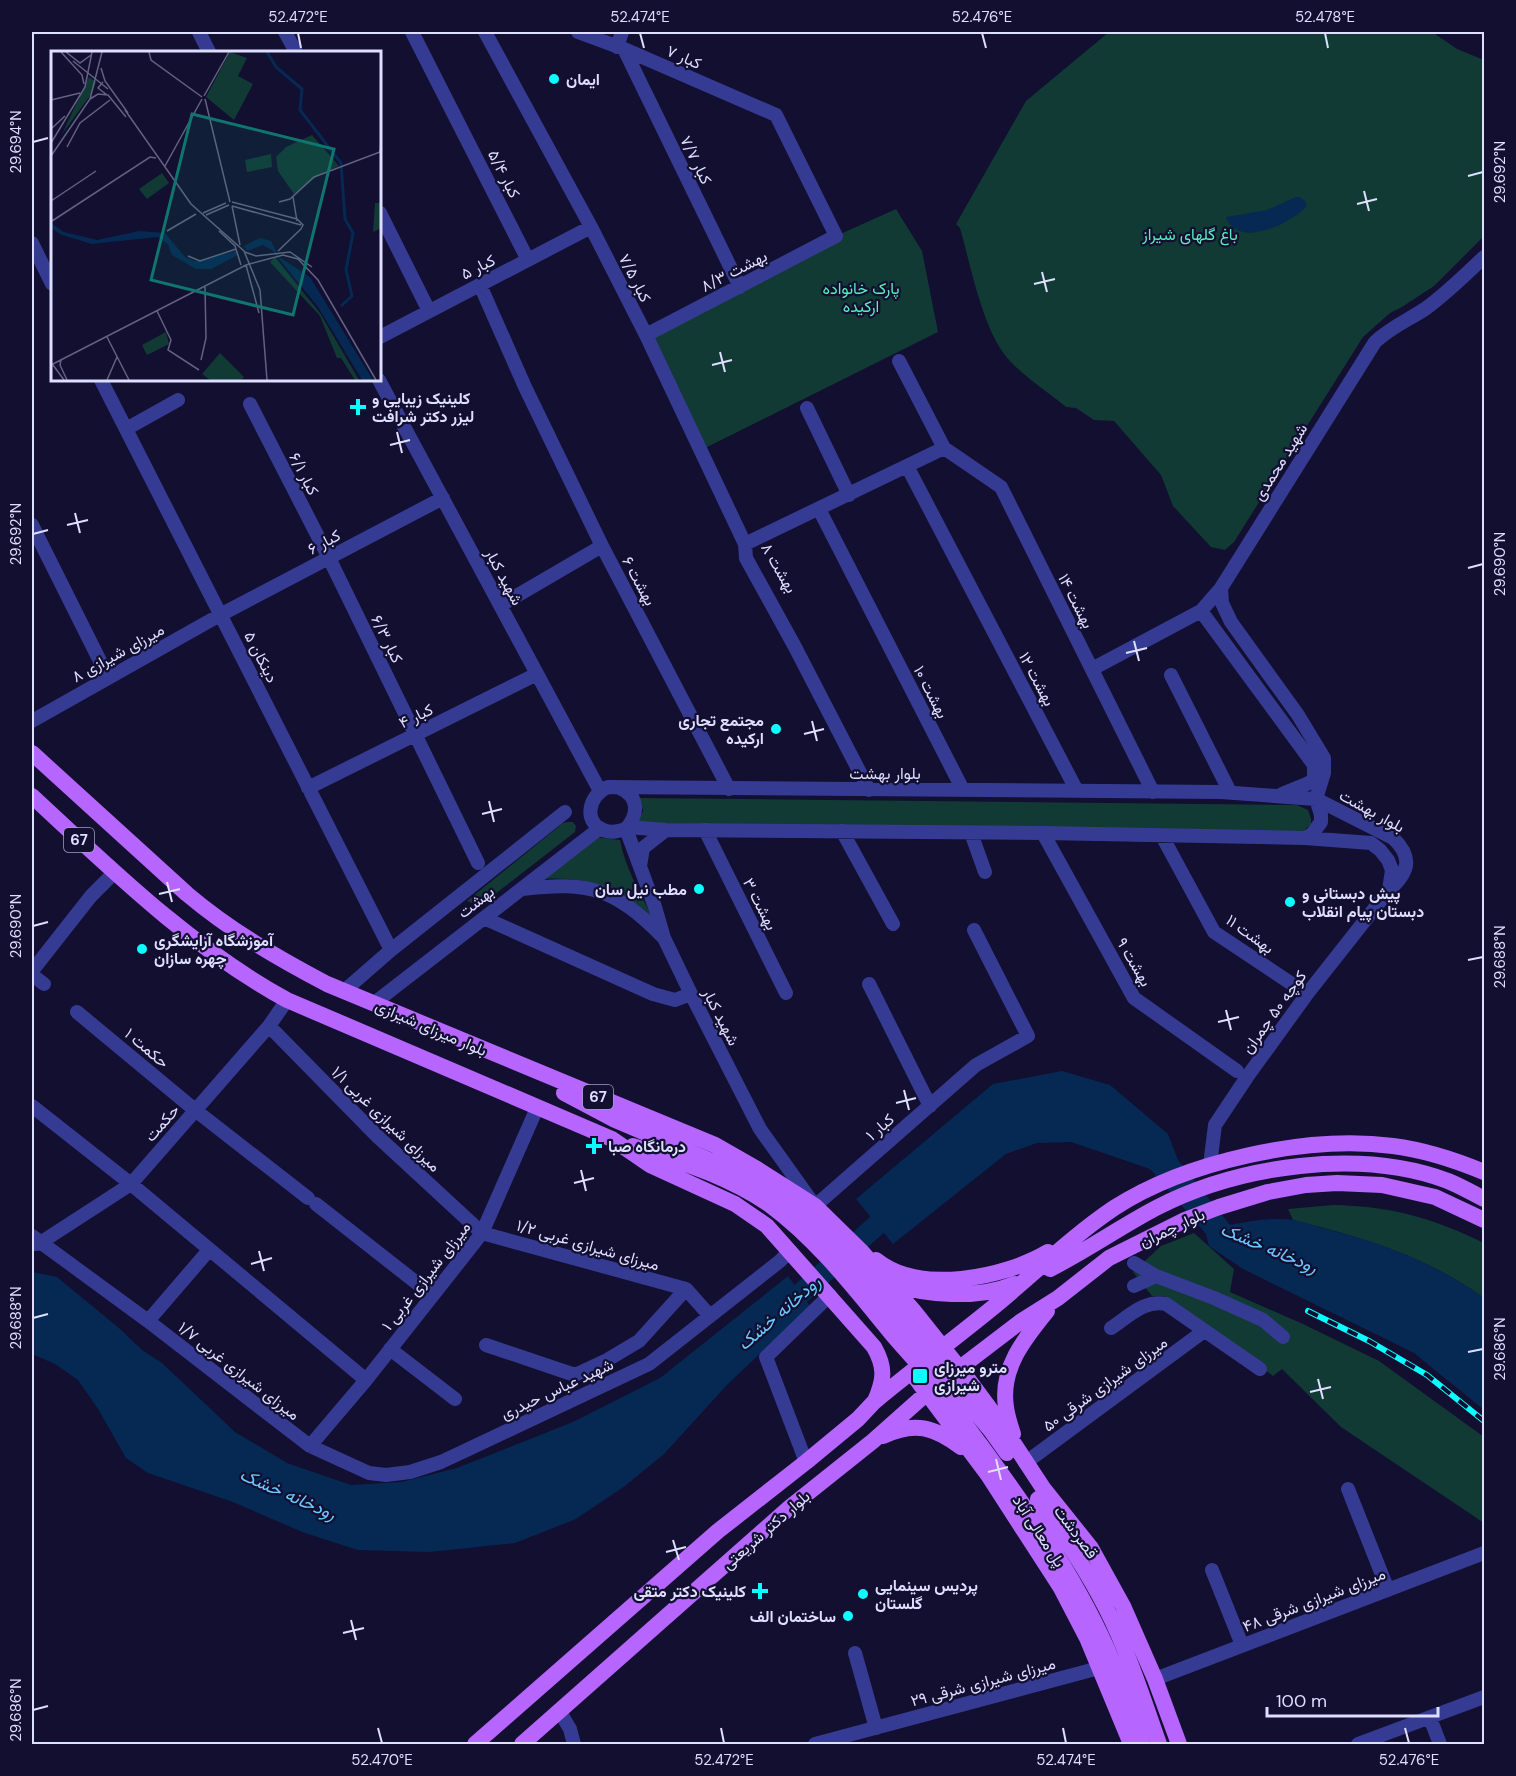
<svg xmlns="http://www.w3.org/2000/svg" width="1516" height="1776" font-family="'DM Sans',Vazirmatn,sans-serif">
<style>
.green{fill:#113a35}
.water{fill:#052953}
.lines{fill:none;stroke-linecap:round;stroke-linejoin:round}
.river{stroke:#052953;stroke-width:21}
.minor{stroke:#353b93;stroke-width:14}
.major{stroke:#b665ff;stroke-width:16}
.rail-casing{stroke:#0afeff;stroke-width:6}
.rail{stroke:#120f30;stroke-width:4;stroke-dasharray:11;stroke-linecap:butt}
.ticks{fill:none;stroke:#dedeff;stroke-width:2}
.poi-dot{fill:#0afeff;stroke:#120f30;stroke-width:2}
.labels{text-anchor:middle;dominant-baseline:central;stroke-width:4.5;stroke-linejoin:round;paint-order:stroke}
.shield{fill:#120f30;stroke:#a1a0c1;stroke-width:1.5}
.shield-label{font-size:15px;font-weight:bold;fill:#dedeff}
.street-label{font-size:16px;fill:#dedeff;stroke:#120f30}
.poi-label{font-size:16px;font-weight:bold;fill:#dedeff;stroke:#120f30;text-anchor:start}
.park-label{font-size:16px;fill:#5bedbb;stroke:#120f30}
.water-label{font-size:18px;font-style:italic;fill:#6cc9ff;stroke:#120f30}
.inset-river{fill:none;stroke:#052953;stroke-width:3}
.inset-road{fill:none;stroke:#646283;stroke-width:1.5}
.view{fill:#0f766e;fill-opacity:0.15;stroke:#0f766e;stroke-width:3}
.inset-edge{fill:none;stroke:#dedeff;stroke-width:3}
.neatline{fill:none;stroke:#dedeff;stroke-width:2}
.ticks-label{font-size:15px;text-anchor:middle;fill:#dedeff}
</style>
<rect width="100%" height="100%" fill="#120f30"/>
<path class="green" d="M1109 32H1432L1457 49 1484 60V236L1434 286 1402 307 1390 313 1363 337 1234 542 1225 550 1211 547 1173 506 1161 475 1114 421 1094 420 1076 408 1066 407C1048 392 1027 379 1011 362 983 334 971 266 960 228L956 224 1026 101Z
M896 209 922 251 938 332 701 450 646 335 836 236Z
M639 798 1297 805 1308 810 1311 819V824L1302 832 638 823 643 811Z
M568 822H573L576 826 575 832 495 894 472 903 467 901 563 823Z
M593 837 620 840C625 868 640 892 652 917 621 888 585 876 542 879Z
M1333 1205C1390 1206 1433 1218 1484 1243V1298C1424 1255 1364 1238 1293 1220L1288 1209Z
M1194 1233 1234 1269 1230 1292 1303 1324 1379 1361 1484 1437V1523L1341 1427 1282 1369 1273 1376 1164 1296H1152L1133 1272 1161 1246Z"/>
<path class="water" d="M1296 197H1300L1306 202V207C1291 223 1238 250 1226 217L1267 210Z
M1062 1071 1110 1085 1168 1134 1178 1160 1230 1225C1251 1221 1273 1217 1294 1220 1306 1222 1318 1227 1330 1230 1386 1244 1438 1265 1484 1298V1410L1414 1353 1243 1269 1209 1246 1206 1234 1150 1169 1071 1142 1037 1143 1006 1154 893 1244 856 1199 993 1084Z
M32 1272 57 1277 120 1329 142 1350 162 1363 235 1432 287 1463 351 1485 401 1482 457 1468 573 1422 660 1378 788 1276 810 1306 727 1385 664 1454 625 1486 576 1519 515 1543 430 1552 358 1550 302 1532 233 1502 148 1473 126 1458 98 1409 78 1380 55 1364 32 1354Z"/>
<g class="lines">
<path class="river" d="M779 1313 899 1205"/>
<path class="minor" d="M199 32 209 52
M285 32 296 52
M412 32 528 260
M485 32 591 227 646 335 745 544 746 558 795 647 869 790
M578 32 624 49 776 115 836 236 646 335
M617 47 622 32
M624 49 740 287
M380 213 429 311
M32 243 52 284
M480 285 525 387 602 546 729 789
M380 337 591 227
M899 361 944 448 1001 487 1153 792
M101 380 391 950
M379 380 600 791
M250 404 329 558 478 863
M807 408 849 495
M126 429 178 400
M907 466 1077 791
M819 509 963 790
M32 525 108 677
M745 544 944 448
M1221 588 1222 603 1231 622 1298 715 1324 758V773L1316 799 1321 815V822L1312 834 1305 838
M501 605 602 546
M1201 611 1314 765V779L1309 783 1282 794
M1092 669 1201 611 1221 588 1375 342C1390 328 1408 320 1425 309 1447 293 1465 275 1484 257
M1171 675 1230 792
M32 721 220 615 443 498
M308 788 537 674
M620 788C640 797 638 815 626 829 619 831 613 833 606 831 582 824 588 795 608 787L1221 792 1316 799 1393 838C1414 858 1408 873 1389 890L1307 994 1247 1077 1215 1125 1210 1165
M627 827 666 830 1043 833 1305 838 1371 843 1380 850 1388 860 1392 870 1389 890
M626 829 655 907 664 938 691 994 760 1129 815 1206 976 1065 1028 1036 974 930
M705 830 786 993
M842 831 893 924
M971 833 985 872
M1043 833 1134 998 1237 1071
M1162 836 1214 932 1295 986
M640 866 643 848 666 830
M522 889C590 881 614 888 663 937
M484 918 653 994 675 1000 691 994
M32 971 91 896 115 872
M32 975 44 984
M869 984 930 1106
M344 991 391 950 565 812
M373 1004 600 828
M77 1012 195 1110 308 1198
M269 1026 377 1136 482 1233 686 1289
M32 1106 131 1184 366 1380
M316 1204 432 1295
M32 1236 148 1321 310 1446 369 1473 386 1475 410 1472 441 1462 649 1364 780 1261 790 1251
M34 1244 40 1243 131 1184 269 1026 287 1000
M1134 1263 1156 1276
M1134 1286 1156 1276 1214 1298 1263 1320 1283 1337
M686 1289 710 1316
M148 1321 209 1250
M1111 1328C1128 1317 1145 1299 1166 1304L1260 1369
M486 1345 575 1375 607 1360 639 1341 686 1289
M390 1349 455 1399
M310 1446 366 1380 482 1233 537 1108
M806 1462 766 1357 830 1295
M1025 1463 1204 1331
M1348 1489 1388 1590
M1212 1570 1242 1645
M855 1653 876 1728
M1155 1679 1484 1553
M560 1712 570 1729 574 1744
M1430 1718 1440 1744
M815 1744 1099 1668
M1358 1744 1484 1697"/>
<path class="major" d="M32 753 187 894C231 931 276 957 327 984L715 1145 757 1169 815 1206 862 1252 913 1310 968 1379 999 1421 1043 1488 1091 1548 1123 1606 1155 1679 1179 1744
M32 796C112 870 190 947 287 1000L612 1139 650 1165 735 1204 767 1226 874 1347C886 1368 884 1380 875 1401
M564 1093 615 1120 737 1172 765 1186 806 1215 881 1296 992 1432 1007 1453
M633 1146C681 1162 728 1176 770 1205 820 1242 858 1293 897 1340 909 1354 922 1367 933 1381 950 1402 965 1425 982 1447 1031 1514 1081 1585 1113 1663 1124 1690 1133 1718 1142 1744
M876 1260C919 1295 1004 1278 1048 1252
M1050 1269C1086 1251 1120 1227 1156 1208 1239 1165 1360 1148 1448 1181 1460 1186 1473 1193 1484 1199
M887 1283C927 1295 976 1300 1015 1284
M911 1372 988 1475 1061 1588 1087 1638 1131 1744
M1013 1434C1010 1425 1007 1416 1006 1407 1000 1368 1025 1338 1047 1311
M883 1436C915 1421 934 1427 961 1447
M1038 1499C1062 1534 1087 1570 1106 1608 1128 1651 1143 1699 1159 1744
M475 1744 718 1531 806 1462 858 1419 874 1402C916 1367 960 1335 1002 1300 1039 1269 1074 1235 1114 1208 1187 1161 1307 1135 1393 1146 1425 1150 1455 1160 1484 1172
M522 1744 789 1508 873 1441 927 1393 1020 1322 1058 1298 1109 1258 1185 1220 1219 1207 1268 1192 1306 1185 1337 1183 1382 1185 1435 1197 1484 1220"/>
<g class="rail-casing">
<path id="rail" d="M1308 1311 1369 1341 1427 1375 1484 1421"/>
</g>
<use href="#rail" class="rail"/>
</g>
<path class="ticks" d="M298 33 301 48M640 33 644 48M982 33 986 48M1325 33 1328 48M33 142 48 138M1468 176 1483 172M1364 191 1369 211M1357 204 1377 199M1042 272 1047 292M1034 284 1055 279M720 352 725 372M712 365 732 360M397 432 402 453M390 445 410 440M75 513 80 533M67 525 88 520M33 534 48 530M1468 568 1483 564M1134 641 1139 661M1126 653 1147 648M812 721 817 741M804 734 824 729M489 801 494 822M482 814 502 809M167 882 172 902M159 894 180 889M33 926 48 922M1468 960 1483 957M1226 1010 1231 1030M1218 1022 1239 1017M904 1090 909 1110M896 1103 916 1098M581 1170 586 1191M574 1183 594 1178M259 1251 264 1271M251 1264 272 1258M33 1318 48 1314M1468 1352 1483 1349M1318 1379 1323 1399M1310 1392 1331 1387M996 1459 1001 1480M988 1472 1008 1467M673 1540 679 1560M666 1552 686 1547M351 1620 356 1640M343 1633 364 1628M33 1710 48 1706M378 1728 382 1743M721 1728 724 1743M1063 1728 1066 1743M1405 1728 1409 1743"/>
<g class="poi-dot">
<circle cx="554" cy="79" r="6"/>
<path d="M355 398h6v6h6v6h-6v6h-6v-6h-6v-6h6z"/>
<circle cx="776" cy="729" r="6"/>
<circle cx="699" cy="889" r="6"/>
<circle cx="1290" cy="902" r="6"/>
<circle cx="142" cy="949" r="6"/>
<path d="M591 1137h6v6h6v6h-6v6h-6v-6h-6v-6h6z"/>
<rect x="912" y="1368" width="16" height="16" rx="3"/>
<path d="M757 1582h6v6h6v6h-6v6h-6v-6h-6v-6h6z"/>
<circle cx="863" cy="1594" r="6"/>
<circle cx="848" cy="1616" r="6"/>
</g>
<g class="labels">
<g class="shield">
<rect x="64" y="828" width="30" height="24" rx="4.5"/>
<rect x="583" y="1085" width="30" height="24" rx="4.5"/>
</g>
<g class="shield-label">
<text x="79" y="840">67</text>
<text x="598" y="1097">67</text>
</g>
<g class="street-label">
<text transform="translate(684 57) rotate(24)">۷ کبار</text>
<text transform="translate(696 160) rotate(64)">۷/۷ کبار</text>
<text transform="translate(504 174) rotate(63)">۵/۴ کبار</text>
<text transform="translate(478 267) rotate(-27)">۵ کبار</text>
<text transform="translate(734 271) rotate(-27)">بهشت ۸/۳</text>
<text transform="translate(635 278) rotate(63)">۷/۵ کبار</text>
<text transform="translate(1280 462) rotate(-58)">شهید محمدی</text>
<text transform="translate(304 474) rotate(63)">۶/۱ کبار</text>
<text transform="translate(324 542) rotate(-28)">۶ کبار</text>
<text transform="translate(779 568) rotate(60)">۸ بهشت</text>
<text transform="translate(504 577) rotate(62)">شهید کبار</text>
<text transform="translate(639 581) rotate(62)">۶ بهشت</text>
<text transform="translate(1076 601) rotate(63)">۱۴ بهشت</text>
<text transform="translate(387 639) rotate(64)">۶/۳ کبار</text>
<text transform="translate(118 653) rotate(-29)">۸ میرزای شیرازی</text>
<text transform="translate(261 657) rotate(63)">۵ دینکان</text>
<text transform="translate(1037 679) rotate(62)">۱۲ بهشت</text>
<text transform="translate(931 692) rotate(63)">۱۰ بهشت</text>
<text transform="translate(416 716) rotate(-26)">۴ کبار</text>
<text x="885" y="773">بلوار بهشت</text>
<text transform="translate(1372 811) rotate(29)">بلوار بهشت</text>
<text transform="translate(476 902) rotate(-38)">بهشت</text>
<text transform="translate(760 904) rotate(63)">۳ بهشت</text>
<text transform="translate(1250 934) rotate(36)">۱۱ بهشت</text>
<text transform="translate(1134 962) rotate(60)">۹ بهشت</text>
<text transform="translate(1274 1012) rotate(-54)">کوچه ۵۰ چمران</text>
<text transform="translate(721 1017) rotate(63)">شهید کبار</text>
<text transform="translate(431 1028) rotate(23)">بلوار میرزای شیرازی</text>
<text transform="translate(147 1048) rotate(40)">۱ حکمت</text>
<text transform="translate(386 1119) rotate(44)">۱/۱ میرزای شیرازی غربی</text>
<text transform="translate(162 1123) rotate(-49)">حکمت</text>
<text transform="translate(880 1127) rotate(-41)">۱ کبار</text>
<text transform="translate(1172 1228) rotate(-25)">بلوار چمران</text>
<text transform="translate(588 1245) rotate(16)">۱/۲ میرزای شیرازی غربی</text>
<text transform="translate(426 1276) rotate(-52)">۱ میرزای شیرازی غربی</text>
<text transform="translate(239 1371) rotate(38)">۱/۷ میرزای شیرازی غربی</text>
<text transform="translate(1105 1384) rotate(-36)">۵۰ میرزای شیرازی شرقی</text>
<text transform="translate(557 1389) rotate(-25)">شهید عباس حیدری</text>
<text transform="translate(766 1530) rotate(-41)">بلوار دکتر شریعتی</text>
<text transform="translate(1039 1531) rotate(57)">پل معالی آباد</text>
<text transform="translate(1076 1532) rotate(53)">قصردشت</text>
<text transform="translate(1314 1600) rotate(-21)">۴۸ میرزای شیرازی شرقی</text>
<text transform="translate(983 1682) rotate(-15)">۲۹ میرزای شیرازی شرقی</text>
</g>
<g class="poi-label">
<text x="566" y="79">ایمان</text>
<text x="372" y="398">کلینیک زیبایی و<tspan x="372" dy="18">لیزر دکتر شرافت</tspan></text>
<text x="764" y="720" text-anchor="end">مجتمع تجاری<tspan x="764" dy="18">ارکیده</tspan></text>
<text x="687" y="889" text-anchor="end">مطب نیل سان</text>
<text x="1302" y="893">پیش دبستانی و<tspan x="1302" dy="18">دبستان پیام انقلاب</tspan></text>
<text x="154" y="940">آموزشگاه آرایشگری<tspan x="154" dy="18">چهره سازان</tspan></text>
<text x="608" y="1146">درمانگاه صبا</text>
<text x="934" y="1367">مترو میرزای<tspan x="934" dy="18">شیرازی</tspan></text>
<text x="875" y="1585">پردیس سینمایی<tspan x="875" dy="18">گلستان</tspan></text>
<text x="746" y="1591" text-anchor="end">کلینیک دکتر متقی</text>
<text x="836" y="1616" text-anchor="end">ساختمان الف</text>
</g>
<g class="park-label">
<text x="1190" y="234">باغ گلهای شیراز</text>
<text x="861" y="288">پارک خانواده<tspan x="861" dy="18">ارکیده</tspan></text>
</g>
<g class="water-label">
<text transform="translate(1269 1248) rotate(23)">رودخانه خشک</text>
<text transform="translate(779 1313) rotate(-41)">رودخانه خشک</text>
<text transform="translate(288 1494) rotate(24)">رودخانه خشک</text>
</g>
</g>
<g transform="translate(51 51)">
<rect width="330" height="330" fill="#120f30"/>
<path d="M179 1 196 7 187 25 202 33 183 69 155 46ZM38 26 45 31 41 42 11 83ZM261 84 288 115 269 123 243 143 227 120 225 106 235 96ZM220 103 221 116 196 121 194 109ZM111 122 118 132 96 148 88 138ZM324 152H330V177L322 181ZM224 206 269 262 308 329H304L290 307H286L269 265 219 211ZM115 281 118 293 96 304 91 294ZM169 302 193 326 190 329H159L151 323Z" fill="#113a35"/>
<path d="M0 172 13 181 46 189 88 180 114 182 134 206 144 210 185 200 187 204 160 218H145L121 204 117 193 106 186 41 193 11 184 0 177ZM209 187 220 190 228 206 259 226 322 329H311L267 256 221 199 212 194 196 200 193 195Z" fill="#052953"/>
<path class="inset-river" d="M216 1 225 16 251 38 249 59 290 112 294 168 302 182 295 219 301 245 290 255"/>
<path class="inset-road" d="M10 1 31 24 33 33M15 1 29 12 40 4M98 1 100 9 151 46M22 10 57 38M50 17 54 30 77 62M52 31 47 37 56 44M153 45 178 1M39 48 47 43 57 44 75 66M154 48 179 151M0 49 29 42M74 59 140 153 193 200 209 239 216 329M0 78 14 65M0 92 34 36 41 1M16 96 29 72 59 49M0 105 39 48 51 1M114 115 151 48M242 146 246 170M0 150 45 120M181 151 246 168 252 174 250 178M228 151 239 148 263 126 329 101 330 91M181 155 250 174M181 155 189 194M152 162 175 152M155 164 178 154M1 170 99 106 105 107M116 180 145 163M168 180 184 195 190 214M227 200 250 178M194 201 205 205 239 201 261 216M137 205 149 210 185 198M195 214 208 262M106 260 120 289 117 299 148 319M56 286 78 329M10 309 9 314 16 329M150 309 155 287 154 236M0 314 195 214 232 204 247 208 267 229 325 329M2 314 13 329M56 329 66 306"/>
<path class="view" d="M141 63 283 98 242 264 100 229Z"/>
<rect width="330" height="330" class="inset-edge"/>
</g>
<rect width="1516" height="1776" fill="none" stroke="#120f30" stroke-width="66"/>
<path d="M1267 1707v9h171v-9" fill="none" stroke="#dedeff" stroke-width="3"/>
<text x="1276" y="1707" font-size="18" fill="#dedeff" stroke="#120f30" stroke-width="4.5" paint-order="stroke">100 m</text>
<rect x="33" y="33" width="1450" height="1710" class="neatline"/>
<g class="ticks-label">
<text x="298" y="22">52.472°E</text>
<text x="640" y="22">52.474°E</text>
<text x="982" y="22">52.476°E</text>
<text x="1325" y="22">52.478°E</text>
<text transform="translate(16 142) rotate(-90)" y="5">29.694°N</text>
<text transform="translate(1500 172) rotate(-90)" y="5">29.692°N</text>
<text transform="translate(16 534) rotate(-90)" y="5">29.692°N</text>
<text transform="translate(1500 564) rotate(-90)" y="5">29.690°N</text>
<text transform="translate(16 926) rotate(-90)" y="5">29.690°N</text>
<text transform="translate(1500 957) rotate(-90)" y="5">29.688°N</text>
<text transform="translate(16 1318) rotate(-90)" y="5">29.688°N</text>
<text transform="translate(1500 1349) rotate(-90)" y="5">29.686°N</text>
<text transform="translate(16 1710) rotate(-90)" y="5">29.686°N</text>
<text x="382" y="1765">52.470°E</text>
<text x="724" y="1765">52.472°E</text>
<text x="1066" y="1765">52.474°E</text>
<text x="1409" y="1765">52.476°E</text>
</g>
</svg>
